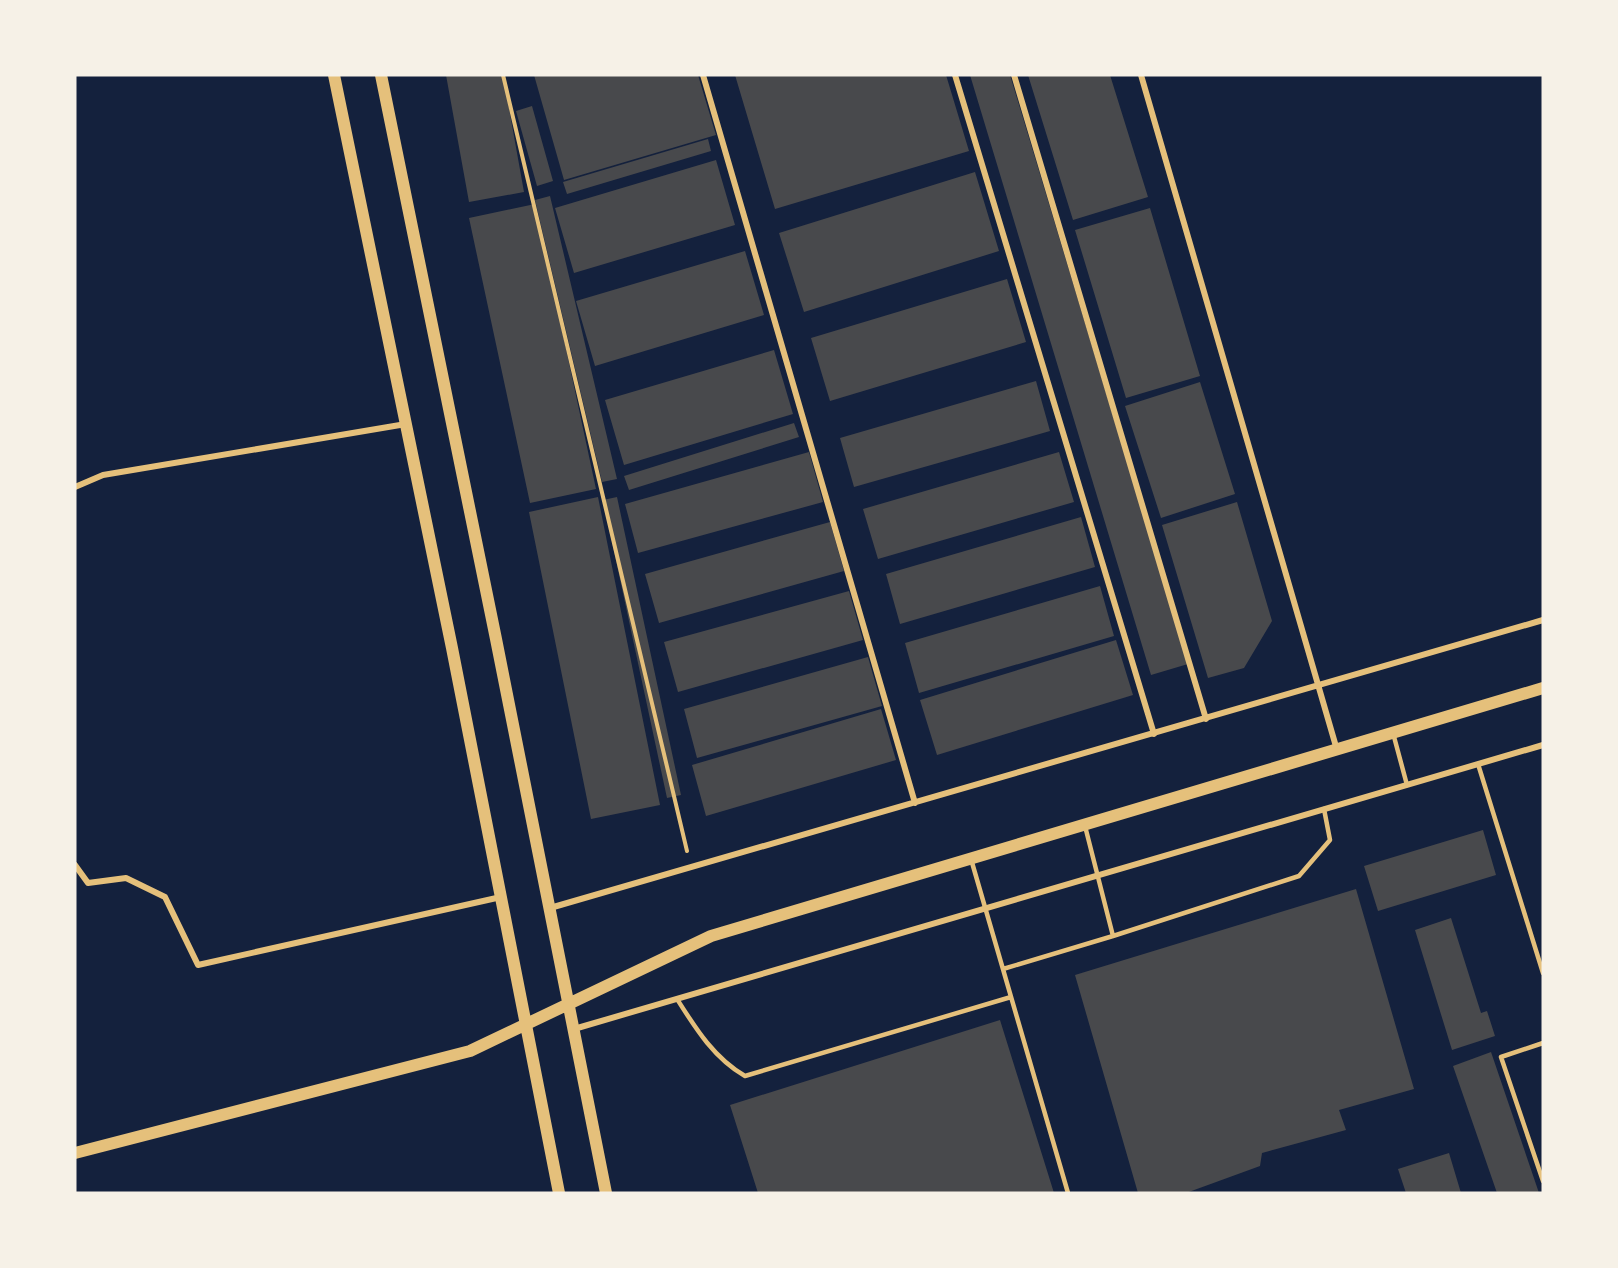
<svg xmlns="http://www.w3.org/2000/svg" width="1618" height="1268" font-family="'Archivo Narrow',sans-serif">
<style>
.building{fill:#48494c}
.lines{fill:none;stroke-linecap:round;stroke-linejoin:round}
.path{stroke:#e5c07b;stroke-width:4}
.service{stroke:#e5c07b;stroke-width:4.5}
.minor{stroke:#e5c07b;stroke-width:6}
.secondary{stroke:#e5c07b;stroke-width:12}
</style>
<rect width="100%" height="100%" fill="#14213d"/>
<path class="building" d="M446 75H503L524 192 469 202Z
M534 75H698L716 135 564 180Z
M735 75H946L969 151 775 209Z
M970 75H1010L1188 664 1151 675Z
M1028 75H1110L1148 197 1073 220Z
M532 106 553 181 537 186 516 111Z
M708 139 711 151 567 194 563 182Z
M716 160 735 225 574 273 555 208Z
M975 172 999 251 804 312 779 233Z
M550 196 617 479 602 482 535 200Z
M535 204 596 489 530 503 469 218Z
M1150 208 1200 376 1126 398 1075 230Z
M745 251 764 315 595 366 576 301Z
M1007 279 1026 342 830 401 811 338Z
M774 350 793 414 624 465 605 400Z
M1036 381 1050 431 854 487 840 438Z
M1200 382 1235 494 1161 518 1125 406Z
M794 423 799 437 629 490 624 476Z
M809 452 823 502 638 553 625 504Z
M1059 452 1074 502 878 559 863 509Z
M598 497 660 805 591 819 529 512Z
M617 497 681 795 667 798 603 500Z
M1237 502 1272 621 1244 668 1208 678 1162 525Z
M1081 517 1095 567 900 624 886 574Z
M830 522 844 571 659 623 645 574Z
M1100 586 1114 636 919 693 905 643Z
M849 591 863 640 678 692 664 642Z
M1116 640 1133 695 937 755 920 700Z
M868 657 882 706 697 758 684 709Z
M881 709 896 760 706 816 692 765Z
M1483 830 1496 875 1378 911 1364 866Z
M1356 889 1414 1089 1339 1110 1346 1130 1262 1153 1260 1166 1186 1193H1138L1075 975Z
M1451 918 1481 1013 1487 1011 1495 1036 1452 1050 1415 930Z
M1000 1020 1054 1193H758L730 1105Z
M1491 1052 1539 1193H1497L1453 1066Z
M1449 1153 1461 1193H1406L1398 1169Z"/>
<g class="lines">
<path class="path" d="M503 75 687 851"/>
<path class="service" d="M1393 733 1407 785
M1478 764 1543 973
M1085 826 1113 936 1299 876 1330 840 1324 809
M971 859 1068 1193
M1003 969 1113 936
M677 999C696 1029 714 1058 745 1076L1011 997
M1543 1043 1501 1057 1543 1181"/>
<path class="minor" d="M703 75 915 803
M955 75 1154 734
M1014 75 1206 719
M1141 75 1337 750
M75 487 103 475 406 424
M75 865 88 883 126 878 165 897 198 965 501 897
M550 908 1543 620
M574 1029 1543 745"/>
<path class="secondary" d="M334 75 452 648 559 1193
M381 75 496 639 606 1193
M75 1153 470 1051 711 936 1543 688"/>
</g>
<rect width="1618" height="1268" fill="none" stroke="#f6f1e7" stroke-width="153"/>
</svg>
